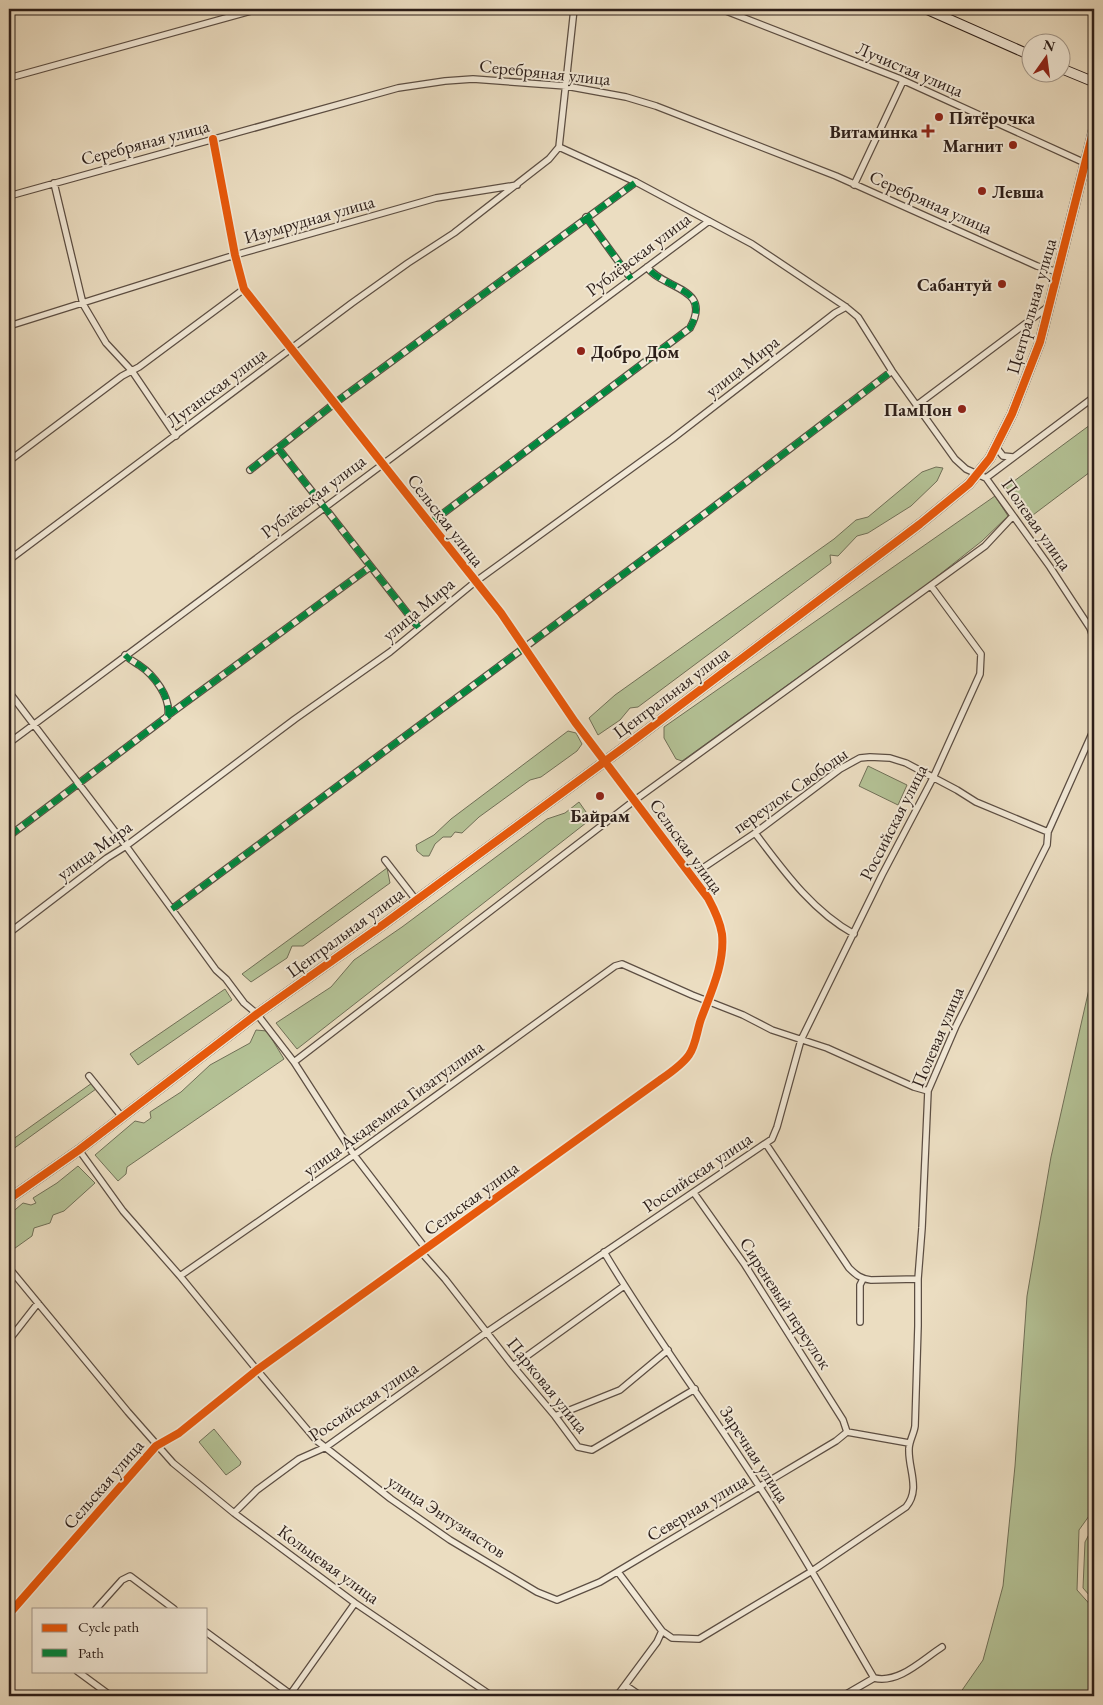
<svg xmlns="http://www.w3.org/2000/svg" width="1103" height="1705" font-family="'EB Garamond',serif">
<style>
.green{fill:#b4c296;stroke:#707058}
.lines{fill:none;stroke-linecap:round;stroke-linejoin:round}
.street-casing{stroke:#5c4e43;stroke-width:8}
.secondary-casing{stroke:#2c1e19;stroke-width:11}
.street{stroke:#f2e9d7;stroke-width:5.5}
.secondary{stroke:#f2e9d7;stroke-width:9}
.quiet{stroke:#00873e;stroke-width:6;stroke-dasharray:12 6;stroke-linecap:butt}
.cycleway-casing{stroke:#f2e9d7;stroke-width:11}
.cycleway{stroke:#e8590c;stroke-width:8}
.poi-dot{fill:#8f2418;stroke:#f2e9d7;stroke-width:2}
.labels{text-anchor:middle;dominant-baseline:central;stroke-width:4;stroke-linejoin:round;paint-order:stroke}
.street-label{font-size:18px;fill:#2c1e19;stroke:#f2e9d7}
.poi-label{font-size:18px;font-weight:bold;fill:#2c1e19;stroke:#f2e9d7;text-anchor:end}
</style>
<rect width="100%" height="100%" fill="#ebddc1"/>
<filter id="stains"><feTurbulence type="fractalNoise" baseFrequency=".004" numOctaves="4"/><feColorMatrix values="0 0 0 0 .2 0 0 0 0 .09 0 0 0 0 .02 0 0 0 .5 -.17"/></filter>
<radialGradient id="worn" r=".72"><stop offset=".6" stop-color="#630" stop-opacity="0"/><stop offset="1" stop-color="#630" stop-opacity=".3"/></radialGradient>
<path class="green" d="M1094 422V469L1029 518 1006 487Z
M936 467 943 468 937 481 911 506 868 533 857 536 838 556 830 555 831 563 638 707 630 708 620 720 598 735 589 718 615 695 834 539 856 520 868 517 922 472Z
M995 496 1008 516 982 541 925 586 682 761 676 759 664 738V727Z
M568 731 576 733 582 744 577 751 541 777 530 780 479 817 462 833 455 832 451 837H443L435 844 429 856H423L417 851 416 845 434 835 451 819Z
M868 766 907 785 898 805 859 786Z
M579 802 591 819 297 1049 276 1023 331 987 354 960 402 927 547 819 565 813Z
M387 868 390 883 303 946H292L287 958 251 982 242 974Z
M1094 967V1509L1079 1530 1077 1590 1094 1609V1696H958L983 1660 1003 1586 1015 1466 1027 1296 1051 1157Z
M225 989 232 1000 138 1065 130 1054Z
M256 1030 267 1031 284 1059 127 1167 126 1174 118 1181 95 1155 135 1121 144 1123 151 1118 150 1112 181 1092 210 1065 250 1043Z
M92 1083 96 1089 9 1152V1142Z
M78 1166 95 1183 64 1211 53 1215 50 1223 34 1228 32 1236 11 1251 9 1249V1215L23 1203 31 1205 36 1203 33 1198 57 1183Z
M214 1429 241 1462 240 1465 226 1475 199 1442Z
M1094 1525V1596H1090L1083 1588 1085 1542Z"/>
<g class="lines">
<g class="street-casing">
<path id="street" d="M721 9 898 78 1085 163
M9 78 258 9
M559 147 636 182 752 244 846 307 858 317 892 371 955 459 966 469 986 478 1094 397
M54 183 83 304 106 343 132 371 176 436
M854 185 903 81
M9 196 398 88 445 81 473 79 566 86 626 97 656 106 836 176 1037 266 1058 272
M586 217 631 279
M9 326 235 255 436 198 517 185
M917 405 1049 306
M996 447 1003 456 1013 457
M278 448 419 628
M9 461 122 376 139 367 244 289
M250 470 335 403 636 182
M986 478 1050 567 1090 628 1094 640
M429 524 690 328C713 287 664 290 647 267
M9 560 352 303 408 263 454 233 549 159 559 147 574 9
M9 692 126 846 216 970 226 979 244 1003 257 1014 294 1062 354 1155 426 1249
M167 716 370 567
M9 743 709 221
M755 833C783 870 812 911 854 934
M9 836 168 716C171 697 154 675 139 665 134 662 130 660 125 655
M385 860 416 900
M691 876 755 833 840 769 860 758 870 757 890 758 906 763 957 790 976 802 1048 832
M172 909 707 512 892 371
M9 933 107 858 126 846 295 719 390 652 475 582 672 439 835 313 846 307
M294 1062 635 800 985 546 1013 516
M89 1076 122 1117
M766 1144 849 1268C856 1275 861 1279 871 1280L918 1279
M79 1150 123 1211 180 1276 257 1370 316 1440 391 1499 450 1540 537 1592 557 1600 600 1582 836 1441 847 1432
M694 1193 745 1265 843 1420 847 1432
M421 1252 445 1279 513 1366 555 1416 578 1447 592 1450 695 1389
M604 1252C652 1333 708 1407 759 1486 800 1548 836 1613 874 1678
M9 1268 128 1412 173 1463 234 1513 355 1603 492 1696
M180 1276 354 1155 615 966 622 964 692 995 743 1015 772 1030 827 1048 914 1087 928 1091
M860 1322V1285L863 1279
M9 1340 38 1303
M513 1366 624 1286
M555 1416 620 1390 668 1350
M847 1432 909 1443
M234 1513 257 1490 299 1459 326 1447 487 1332 772 1139 777 1127 801 1040 882 875 933 778 980 674 981 654 931 586
M618 1572 662 1631 672 1638 699 1639 812 1571 906 1507C921 1489 908 1469 909 1449 909 1441 914 1434 915 1426L918 1326V1279L922 1228 928 1091 956 1026 1047 845 1048 832 1094 729
M96 1609 122 1580 130 1576 174 1609
M9 1614 156 1446 179 1433 257 1370 660 1080C670 1073 682 1065 689 1055 696 1045 697 1030 701 1019 711 992 725 963 722 934 720 921 714 909 708 898L575 722 501 613 244 289 235 255 213 139
M206 1632 293 1696
M77 1671 111 1696
M625 1685 641 1696
M289 1696 355 1603
M617 1696 657 1642 662 1631
M843 1696 874 1678C899 1684 922 1660 942 1647"/>
</g>
<g class="secondary-casing">
<path id="secondary" d="M926 9 1030 55
M1060 68 1094 82
M9 1199 79 1150 257 1014 384 924 634 740 920 524 969 484 990 458 1012 414 1040 342 1094 128"/>
</g>
<use href="#street" class="street"/>
<use href="#secondary" class="secondary"/>
<path class="quiet" d="M586 217 631 279
M278 448 419 628
M250 470 335 403 636 182
M429 524 690 328C713 287 664 290 647 267
M167 716 370 567
M9 836 168 716C171 697 154 675 139 665 134 662 130 660 125 655
M172 909 707 512 892 371"/>
<g class="cycleway-casing">
<path id="cycleway" d="M9 1199 79 1150 257 1014 384 924 634 740 920 524 969 484 990 458 1012 414 1040 342 1094 128
M9 1614 156 1446 179 1433 257 1370 660 1080C670 1073 682 1065 689 1055 696 1045 697 1030 701 1019 711 992 725 963 722 934 720 921 714 909 708 898L575 722 501 613 244 289 235 255 213 139"/>
</g>
<use href="#cycleway" class="cycleway"/>
</g>
<g class="poi-dot">
<circle cx="939" cy="117" r="5"/>
<path d="M925.5 123.5h5v5h5v5h-5v5h-5v-5h-5v-5h5z"/>
<circle cx="1013" cy="145" r="5"/>
<circle cx="982" cy="191" r="5"/>
<circle cx="1002" cy="284" r="5"/>
<circle cx="581" cy="351" r="5"/>
<circle cx="962" cy="409" r="5"/>
<circle cx="600" cy="796" r="5"/>
</g>
<g class="labels">
<g class="street-label">
<text transform="translate(910 69) rotate(23)">Лучистая улица</text>
<text transform="translate(545 72) rotate(6)">Серебряная улица</text>
<text transform="translate(145 142) rotate(-15)">Серебряная улица</text>
<text transform="translate(931 202) rotate(24)">Серебряная улица</text>
<text transform="translate(309 219) rotate(-16)">Изумрудная улица</text>
<text transform="translate(638 254) rotate(-37)">Рублёвская улица</text>
<text transform="translate(1031 306) rotate(-74)">Центральная улица</text>
<text transform="translate(742 366) rotate(-38)">улица Мира</text>
<text transform="translate(216 387) rotate(-37)">Луганская улица</text>
<text transform="translate(313 496) rotate(-37)">Рублёвская улица</text>
<text transform="translate(446 520) rotate(52)">Сельская улица</text>
<text transform="translate(1037 524) rotate(55)">Полевая улица</text>
<text transform="translate(418 609) rotate(-40)">улица Мира</text>
<text transform="translate(671 692) rotate(-37)">Центральная улица</text>
<text transform="translate(790 790) rotate(-35)">переулок Свободы</text>
<text transform="translate(893 822) rotate(-63)">Российская улица</text>
<text transform="translate(687 846) rotate(54)">Сельская улица</text>
<text transform="translate(94 850) rotate(-36)">улица Мира</text>
<text transform="translate(345 932) rotate(-36)">Центральная улица</text>
<text transform="translate(937 1037) rotate(-67)">Полевая улица</text>
<text transform="translate(393 1108) rotate(-36)">улица Академика Гизатуллина</text>
<text transform="translate(697 1172) rotate(-34)">Российская улица</text>
<text transform="translate(471 1198) rotate(-36)">Сельская улица</text>
<text transform="translate(786 1303) rotate(57)">Сиреневый переулок</text>
<text transform="translate(548 1385) rotate(51)">Парковая улица</text>
<text transform="translate(363 1401) rotate(-34)">Российская улица</text>
<text transform="translate(755 1454) rotate(57)">Заречная улица</text>
<text transform="translate(103 1484) rotate(-49)">Сельская улица</text>
<text transform="translate(697 1507) rotate(-31)">Северная улица</text>
<text transform="translate(447 1516) rotate(33)">улица Энтузиастов</text>
<text transform="translate(329 1564) rotate(36)">Кольцевая улица</text>
</g>
<g class="poi-label">
<text x="949" y="117" text-anchor="start">Пятёрочка</text>
<text x="918" y="131">Витаминка</text>
<text x="1003" y="145">Магнит</text>
<text x="992" y="191" text-anchor="start">Левша</text>
<text x="992" y="284">Сабантуй</text>
<text x="591" y="351" text-anchor="start">Добро Дом</text>
<text x="952" y="409">ПамПон</text>
<text x="600" y="815" text-anchor="middle">Байрам</text>
</g>
</g>
<rect width="1103" height="1705" fill="none" stroke="#ebddc1" stroke-width="30"/>
<rect x="10" y="10" width="1083" height="1685" fill="none" stroke="#2c1e19" stroke-width="2.5"/>
<rect x="15" y="15" width="1073" height="1675" fill="none" stroke="#2c1e19"/>
<rect x="32" y="1608" width="175" height="65" fill="#f2e9d7" stroke="#a3988b"/>
<rect x="42" y="1624" width="25" height="8" fill="#e8590c" stroke="#a3988b"/>
<text x="78" y="1632" font-size="15" fill="#2c1e19">Cycle path</text>
<rect x="42" y="1649" width="25" height="8" fill="#00873e" stroke="#a3988b"/>
<text x="78" y="1658" font-size="15" fill="#2c1e19">Path</text>
<g transform="translate(1046 58) rotate(14)"><circle r="24" fill="#f2e9d7" stroke="#a3988b"/>
<path d="M0-4L9 19L0 12L-9 19Z" fill="#8f2418"/>
<text y="-8" font-size="14" font-weight="bold" text-anchor="middle" fill="#2c1e19">N</text>
</g>
<rect width="100%" height="100%" filter="url(#stains)"/>
<rect width="100%" height="100%" fill="url(#worn)"/>
</svg>
